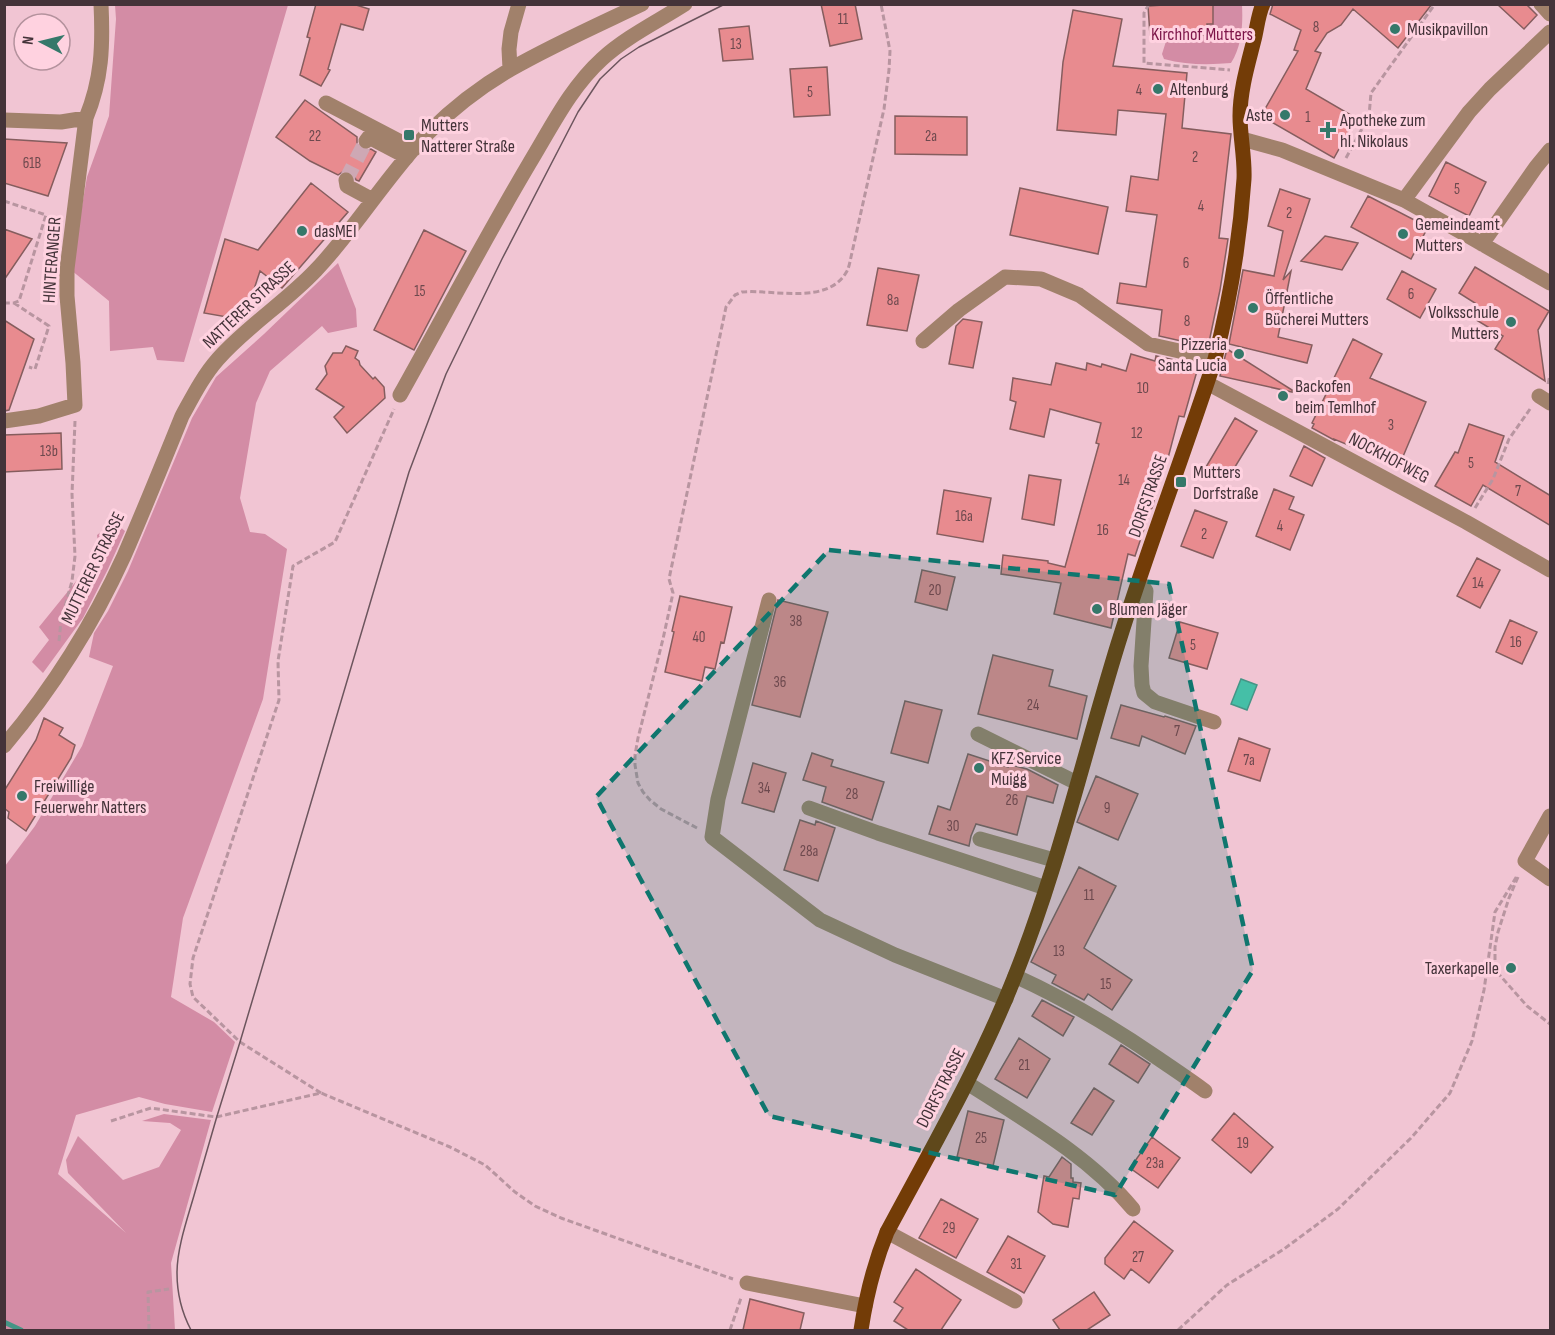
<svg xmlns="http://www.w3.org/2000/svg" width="1555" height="1335" font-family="'Sofia Sans Condensed',sans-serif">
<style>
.green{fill:#d38ca5}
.water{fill:#45bfa7;stroke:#459586;stroke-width:1.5}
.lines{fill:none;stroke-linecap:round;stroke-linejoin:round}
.stream{stroke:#459586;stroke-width:5}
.building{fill:#e88b8f;stroke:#855d5e;stroke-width:1.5}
.minor-tunnel{stroke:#cea8b4;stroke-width:15;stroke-dasharray:15 8;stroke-linecap:butt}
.path{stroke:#b895a0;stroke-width:3;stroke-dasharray:6 3;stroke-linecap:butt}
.minor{stroke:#a1816b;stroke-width:15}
.major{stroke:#733c07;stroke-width:15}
.tram{stroke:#6c555d;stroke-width:1.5}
.marked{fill:#0f766e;fill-opacity:0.2;stroke:#0f766e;stroke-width:4.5;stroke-dasharray:12 8;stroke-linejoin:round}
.poi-dot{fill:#35786a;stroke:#ffd2e0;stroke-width:2}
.labels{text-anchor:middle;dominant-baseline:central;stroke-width:6;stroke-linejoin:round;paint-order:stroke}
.number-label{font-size:15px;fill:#6d494e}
.poi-label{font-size:18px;fill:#443339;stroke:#ffd2e0;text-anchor:start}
.park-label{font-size:18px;fill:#7c1447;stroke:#ffd2e0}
.street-label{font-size:18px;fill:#443339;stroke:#ffd2e0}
</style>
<rect width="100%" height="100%" fill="#f1c5d3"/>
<path class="green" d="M115 5H288L184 362 157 360 153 347 110 351 109 301 71 270 87 177 109 116 116 19Z
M1163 5H1242C1243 24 1242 46 1231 63 1209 65 1186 65 1164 59L1162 54 1168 35Z
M338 263 356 309 357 327 328 333 322 326 270 371 256 403 240 498 250 532 265 534 287 549 263 699 183 918 171 997 214 1022 235 1042 212 1112 165 1104 139 1097 76 1115 58 1174 126 1233 68 1173 66 1160 78 1136 123 1180 159 1167 181 1130 170 1123 142 1121 164 1114 211 1120 171 1263 175 1330H5V866L35 826 82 746 113 666 89 657 94 633 108 611 128 571 192 418 216 377 264 334Z
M114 522 125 531 108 569 83 618 43 673 32 662 49 640 39 627 99 553 97 535Z"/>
<path class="water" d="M1241 679 1257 685 1247 710 1231 704Z"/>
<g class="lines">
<path class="stream" d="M4 1322 21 1330"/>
</g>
<path class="building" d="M316 4H353L369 9 363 30 341 24 328 69 330 70 321 86 300 75 310 38 307 37Z
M821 4H855L862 39 830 46Z
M1180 4H1213V24H1207L1208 35 1191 36V32L1150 35 1148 6Z
M1273 4H1432L1398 48 1353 9 1341 25 1327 33 1315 51 1321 53 1306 89 1356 118 1334 158 1261 116 1298 51 1294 50 1301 30 1270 14Z
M1497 4H1526L1537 15 1524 29Z
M1073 10 1122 19 1113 66 1187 73 1182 128 1231 134 1219 238 1228 239 1220 290 1208 347 1159 336 1162 310 1117 303 1120 283 1146 287 1157 215 1126 211 1131 176 1158 180 1166 114 1118 110 1116 135 1057 130 1063 62Z
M749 26 753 59 723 61 719 29Z
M827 67 830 115 794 117 790 69Z
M305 100 357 137V144L361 149 365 151 371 149 376 152 359 181 356 180 354 174 350 171H344L338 175 310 161 276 137Z
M895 116 967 117V155L895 154Z
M4 139 67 143 48 196 4 183Z
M1446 162 1486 182 1469 216 1429 196Z
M311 183 348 212 282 288 260 271 244 320 204 313 225 239 258 250Z
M1020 188 1108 207 1098 254 1010 235Z
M1280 189 1310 199 1283 280 1291 271 1278 337 1312 345 1307 363 1229 344 1243 270 1274 276 1283 231 1268 226Z
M1368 196 1428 227 1411 259 1351 227Z
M4 229 32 239 4 280Z
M424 230 466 251 414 350 374 330Z
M1325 236 1358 243 1342 270 1301 261Z
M1475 267 1549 311 1538 330 1545 381 1495 349 1503 336 1468 315 1475 303 1459 293Z
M878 268 919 275 907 331 867 325Z
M1402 271 1436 289 1420 318 1387 299Z
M963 319 982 322 973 368 949 364 956 326Z
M4 320 34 339 9 410 4 411Z
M1353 339 1382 354 1370 378 1426 402 1399 466 1334 439V440L1312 428 1314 424 1312 423Z
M346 346 358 351 355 358 359 361 360 365 373 379 375 377 384 387 385 398 347 433 334 417 344 407 316 389 327 374 325 366 333 353H342Z
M1227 349 1292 390V392L1220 376Z
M1131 354 1155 361 1156 356 1202 366 1200 372 1197 371 1184 417 1179 416 1167 462 1165 461 1152 508H1151L1135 556 1128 554 1111 628 1054 614 1061 583 1001 574 1003 555 1048 561V563L1065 567 1099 444 1096 443 1101 423 1050 409 1044 437 1010 429 1016 402 1010 400 1013 378 1051 385 1056 363 1086 370 1087 363 1101 367 1102 364 1126 371Z
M1235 418 1257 431 1227 480 1206 467Z
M1469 424 1504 436 1495 462 1551 496V526L1483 485 1471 506 1435 486 1455 452 1458 453Z
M61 433 62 469 4 472V435Z
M1304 446 1325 458 1312 486 1290 476Z
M1029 475 1061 480 1054 525 1022 519Z
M1274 489 1294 497 1289 509 1304 515 1290 550 1256 536Z
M944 490 991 498 983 542 937 534Z
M1195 510 1227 522 1213 558 1181 546Z
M1477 558 1500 570 1480 608 1457 596Z
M922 570 955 577 947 610 915 602Z
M680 596 732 607 724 643 721 642 715 669 705 667 702 681 665 672 674 632 672 631Z
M778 600 828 612 800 717 752 705Z
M1510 620 1537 632 1522 664 1496 652Z
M1180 622 1218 633 1207 669 1169 658Z
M993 655 1053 670 1049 686 1087 696 1077 739 978 714Z
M905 701 942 710 928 763 891 753Z
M1121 705 1164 717 1165 716 1196 726 1185 754 1142 736 1139 746 1111 738Z
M44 718 63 728 59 735 75 745 71 758 26 831 8 818 9 812 4 808V791L36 740Z
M1239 738 1270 749 1260 781 1228 771Z
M812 753 833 760 831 766 884 782 872 820 822 802 826 787 803 780Z
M968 754 1008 767V764L1027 769 1058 785 1053 803 1027 796 1017 835 976 824 971 836 969 846 929 834 938 806 950 810Z
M753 763 786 773 774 812 742 803Z
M1096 776 1138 794 1118 840 1077 822Z
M800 820 815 825 816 821 835 828 818 881 784 870Z
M1079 867 1116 886 1084 948 1132 980 1112 1010 1088 994 1084 1000 1052 983 1056 975 1031 962Z
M1042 1000 1074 1017 1063 1036 1032 1016Z
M1019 1038 1050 1059 1027 1098 995 1079Z
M1121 1045 1150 1064 1138 1083 1109 1064Z
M1094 1088 1114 1101 1092 1135 1071 1123Z
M968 1111 1004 1120 993 1166 957 1157Z
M1234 1113 1273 1147 1251 1173 1212 1140Z
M1152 1137 1180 1158 1158 1188 1130 1168Z
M1062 1157 1071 1164V1178H1073V1182L1081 1183 1079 1199 1073 1198 1068 1227 1053 1224 1038 1212 1044 1176 1049 1177Z
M941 1199 978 1219 956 1258 919 1238Z
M1134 1221 1173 1251 1149 1283 1131 1269 1124 1279 1105 1264V1258Z
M1008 1236 1045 1256 1024 1293 987 1272Z
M916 1269 961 1300 941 1330H908L894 1321 903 1308 894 1302Z
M1094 1292 1110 1315 1087 1330H1060L1053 1320Z
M750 1299 804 1313 800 1330H743Z"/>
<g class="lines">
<path class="minor-tunnel" d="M346 180 366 141"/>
<path class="path" d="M1149 4 1144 13V63L1230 70
M1346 158 1369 116 1371 93 1435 4
M4 201 46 215 19 301 14 303H4
M14 303 49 326 35 369 29 367
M1548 384 1550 375
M1475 508 1493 479 1509 439 1530 409
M59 641 61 621 72 581 75 556 72 494 75 421
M697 828 661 809 650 800 643 792 638 783 635 765V755L638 738 663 639 673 593 669 579 726 307 735 295 742 292C773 289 828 306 847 271 849 267 850 262 851 257L884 109 889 70 890 51 881 4
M1518 877 1509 898 1498 932 1495 947V965L1497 972 1527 1006 1550 1024
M321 1093 240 1042 193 997 190 984 193 958 279 700 278 661 293 566 335 542 394 409
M111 1121 151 1108 216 1117 321 1093 450 1147 485 1165 515 1192 535 1206 561 1218 681 1261 733 1279
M149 1330 148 1292 169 1289
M730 1330 741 1298
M1178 1330 1227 1285 1284 1249 1338 1209 1411 1138 1450 1093 1472 1041 1484 990 1495 912 1517 876"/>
<path class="minor" d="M1541 4 1550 14
M510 69 509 49 511 32 519 4
M326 103 414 149
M4 120 61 122 86 118
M1242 139 1282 150 1404 200 1470 237 1550 283
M366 141 369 137 407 157
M346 180 347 186 373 200
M1404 200 1469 112 1490 89 1550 32
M1482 244 1536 167 1550 150
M923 341 959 310 1005 277 1041 279 1079 295 1148 344 1215 359
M1207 383 1466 522 1550 570
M400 395C443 318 484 240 529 164 551 128 570 88 602 59 626 37 657 22 685 4
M1539 396 1550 403
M4 421 39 416 75 405 73 363 67 296V269L86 118C102 79 103 46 101 4
M1140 582 1146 591 1141 666 1142 685 1144 693 1155 702 1214 722
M769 600 718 799 712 837 820 920 895 955 1006 999
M978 734 1077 783
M4 746C52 689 93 624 124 556 144 510 163 463 182 416 193 396 203 376 218 359 247 326 286 302 316 270 357 227 387 175 428 133 452 109 482 86 511 69 553 45 598 25 642 4
M809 808 878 833 1046 888
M1550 816 1525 861 1550 879
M980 839 1054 860
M1015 976C1066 999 1114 1028 1159 1059 1175 1070 1190 1080 1205 1091
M967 1083C1025 1120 1089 1156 1133 1209
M887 1232 1015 1301
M747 1283 865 1306"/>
<path class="major" d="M861 1330C866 1297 874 1264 887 1232 932 1148 980 1065 1015 976 1058 868 1084 754 1118 644 1148 548 1184 454 1215 359 1230 300 1240 240 1244 179 1245 158 1240 137 1240 116 1240 90 1248 64 1254 40 1257 28 1258 15 1263 4"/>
<path class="tram" d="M191 1330C182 1313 177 1293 177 1273 177 1247 188 1217 195 1192 209 1142 224 1092 240 1042L409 472 446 374 502 259 578 112 600 79 621 59 639 47 725 4"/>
</g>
<path class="marked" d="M829 550 1169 584 1253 970 1115 1195 769 1116 596 797Z"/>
<g class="poi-dot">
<circle cx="1395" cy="29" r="6"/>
<circle cx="1158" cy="89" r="6"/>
<circle cx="1285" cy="115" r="6"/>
<path d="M1325 121h6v6h6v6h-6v6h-6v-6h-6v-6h6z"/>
<rect x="403" y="129" width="12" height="12" rx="3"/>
<circle cx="302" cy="231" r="6"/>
<circle cx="1403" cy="234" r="6"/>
<circle cx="1253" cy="308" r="6"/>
<circle cx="1511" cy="322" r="6"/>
<circle cx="1239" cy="354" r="6"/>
<circle cx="1283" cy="396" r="6"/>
<rect x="1175" y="476" width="12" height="12" rx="3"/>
<circle cx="1097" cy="609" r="6"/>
<circle cx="979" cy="768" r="6"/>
<circle cx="22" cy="796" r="6"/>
<circle cx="1511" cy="968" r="6"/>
</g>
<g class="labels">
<g class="number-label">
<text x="843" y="19">11</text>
<text x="1316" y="27">8</text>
<text x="736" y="44">13</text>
<text x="1139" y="90">4</text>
<text x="810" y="92">5</text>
<text x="1308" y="117">1</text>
<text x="315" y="136">22</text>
<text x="931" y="136">2a</text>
<text x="1195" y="157">2</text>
<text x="32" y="163">61B</text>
<text x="1457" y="189">5</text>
<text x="1201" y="206">4</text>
<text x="1289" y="213">2</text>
<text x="1186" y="263">6</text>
<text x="420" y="291">15</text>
<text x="1411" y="294">6</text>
<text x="893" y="300">8a</text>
<text x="1187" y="321">8</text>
<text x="1143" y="388">10</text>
<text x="1391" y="425">3</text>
<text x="1137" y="433">12</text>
<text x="49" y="451">13b</text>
<text x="1471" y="463">5</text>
<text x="1124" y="480">14</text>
<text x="1518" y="491">7</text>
<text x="964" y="516">16a</text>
<text x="1280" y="526">4</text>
<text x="1103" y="530">16</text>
<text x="1204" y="534">2</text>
<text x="1478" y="583">14</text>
<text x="935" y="590">20</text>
<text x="796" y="621">38</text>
<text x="699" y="637">40</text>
<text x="1516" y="642">16</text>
<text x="1193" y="645">5</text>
<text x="780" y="682">36</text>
<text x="1033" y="705">24</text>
<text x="1177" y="731">7</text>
<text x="1249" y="760">7a</text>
<text x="764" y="788">34</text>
<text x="852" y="794">28</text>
<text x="1012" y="800">26</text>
<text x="1107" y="808">9</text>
<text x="953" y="826">30</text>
<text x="809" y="851">28a</text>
<text x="1089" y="895">11</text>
<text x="1059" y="951">13</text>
<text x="1106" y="984">15</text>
<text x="1024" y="1065">21</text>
<text x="981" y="1138">25</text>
<text x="1243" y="1143">19</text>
<text x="1155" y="1163">23a</text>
<text x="949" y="1228">29</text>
<text x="1138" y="1257">27</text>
<text x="1016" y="1264">31</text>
</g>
<g class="poi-label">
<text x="1407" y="29">Musikpavillon</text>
<text x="1170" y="89">Altenburg</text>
<text x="1273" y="115" text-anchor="end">Aste</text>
<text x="1340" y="120">Apotheke zum<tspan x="1340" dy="21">hl. Nikolaus</tspan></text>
<text x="421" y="125">Mutters<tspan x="421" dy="21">Natterer Straße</tspan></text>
<text x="1415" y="224">Gemeindeamt<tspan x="1415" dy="21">Mutters</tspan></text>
<text x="314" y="231">dasMEI</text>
<text x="1265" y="298">Öffentliche<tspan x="1265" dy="21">Bücherei Mutters</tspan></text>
<text x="1499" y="312" text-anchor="end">Volksschule<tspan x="1499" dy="21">Mutters</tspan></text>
<text x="1227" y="344" text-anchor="end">Pizzeria<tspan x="1227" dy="21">Santa Lucia</tspan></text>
<text x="1295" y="386">Backofen<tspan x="1295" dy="21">beim Temlhof</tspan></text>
<text x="1193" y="472">Mutters<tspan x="1193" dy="21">Dorfstraße</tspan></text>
<text x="1109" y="609">Blumen Jäger</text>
<text x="991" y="758">KFZ Service<tspan x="991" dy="21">Muigg</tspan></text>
<text x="34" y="786">Freiwillige<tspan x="34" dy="21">Feuerwehr Natters</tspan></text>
<text x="1499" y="968" text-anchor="end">Taxerkapelle</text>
</g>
<g class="park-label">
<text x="1202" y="34">Kirchhof Mutters</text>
</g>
<g class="street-label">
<text transform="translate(52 260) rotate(-86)">HINTERANGER</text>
<text transform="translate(249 305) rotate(-43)">NATTERER STRASSE</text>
<text transform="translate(1389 458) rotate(28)">NOCKHOFWEG</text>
<text transform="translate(1148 496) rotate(-71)">DORFSTRASSE</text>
<text transform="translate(93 568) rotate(-64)">MUTTERER STRASSE</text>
<text transform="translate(941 1088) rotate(-63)">DORFSTRASSE</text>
</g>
</g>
<rect width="1555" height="1335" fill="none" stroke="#443339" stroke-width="12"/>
<g transform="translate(42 42) rotate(277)"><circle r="28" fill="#ffd2e0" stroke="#b4929d" stroke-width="1.5"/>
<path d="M0-4.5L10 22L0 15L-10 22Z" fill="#35786a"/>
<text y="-9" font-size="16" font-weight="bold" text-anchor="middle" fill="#443339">N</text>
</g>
</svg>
